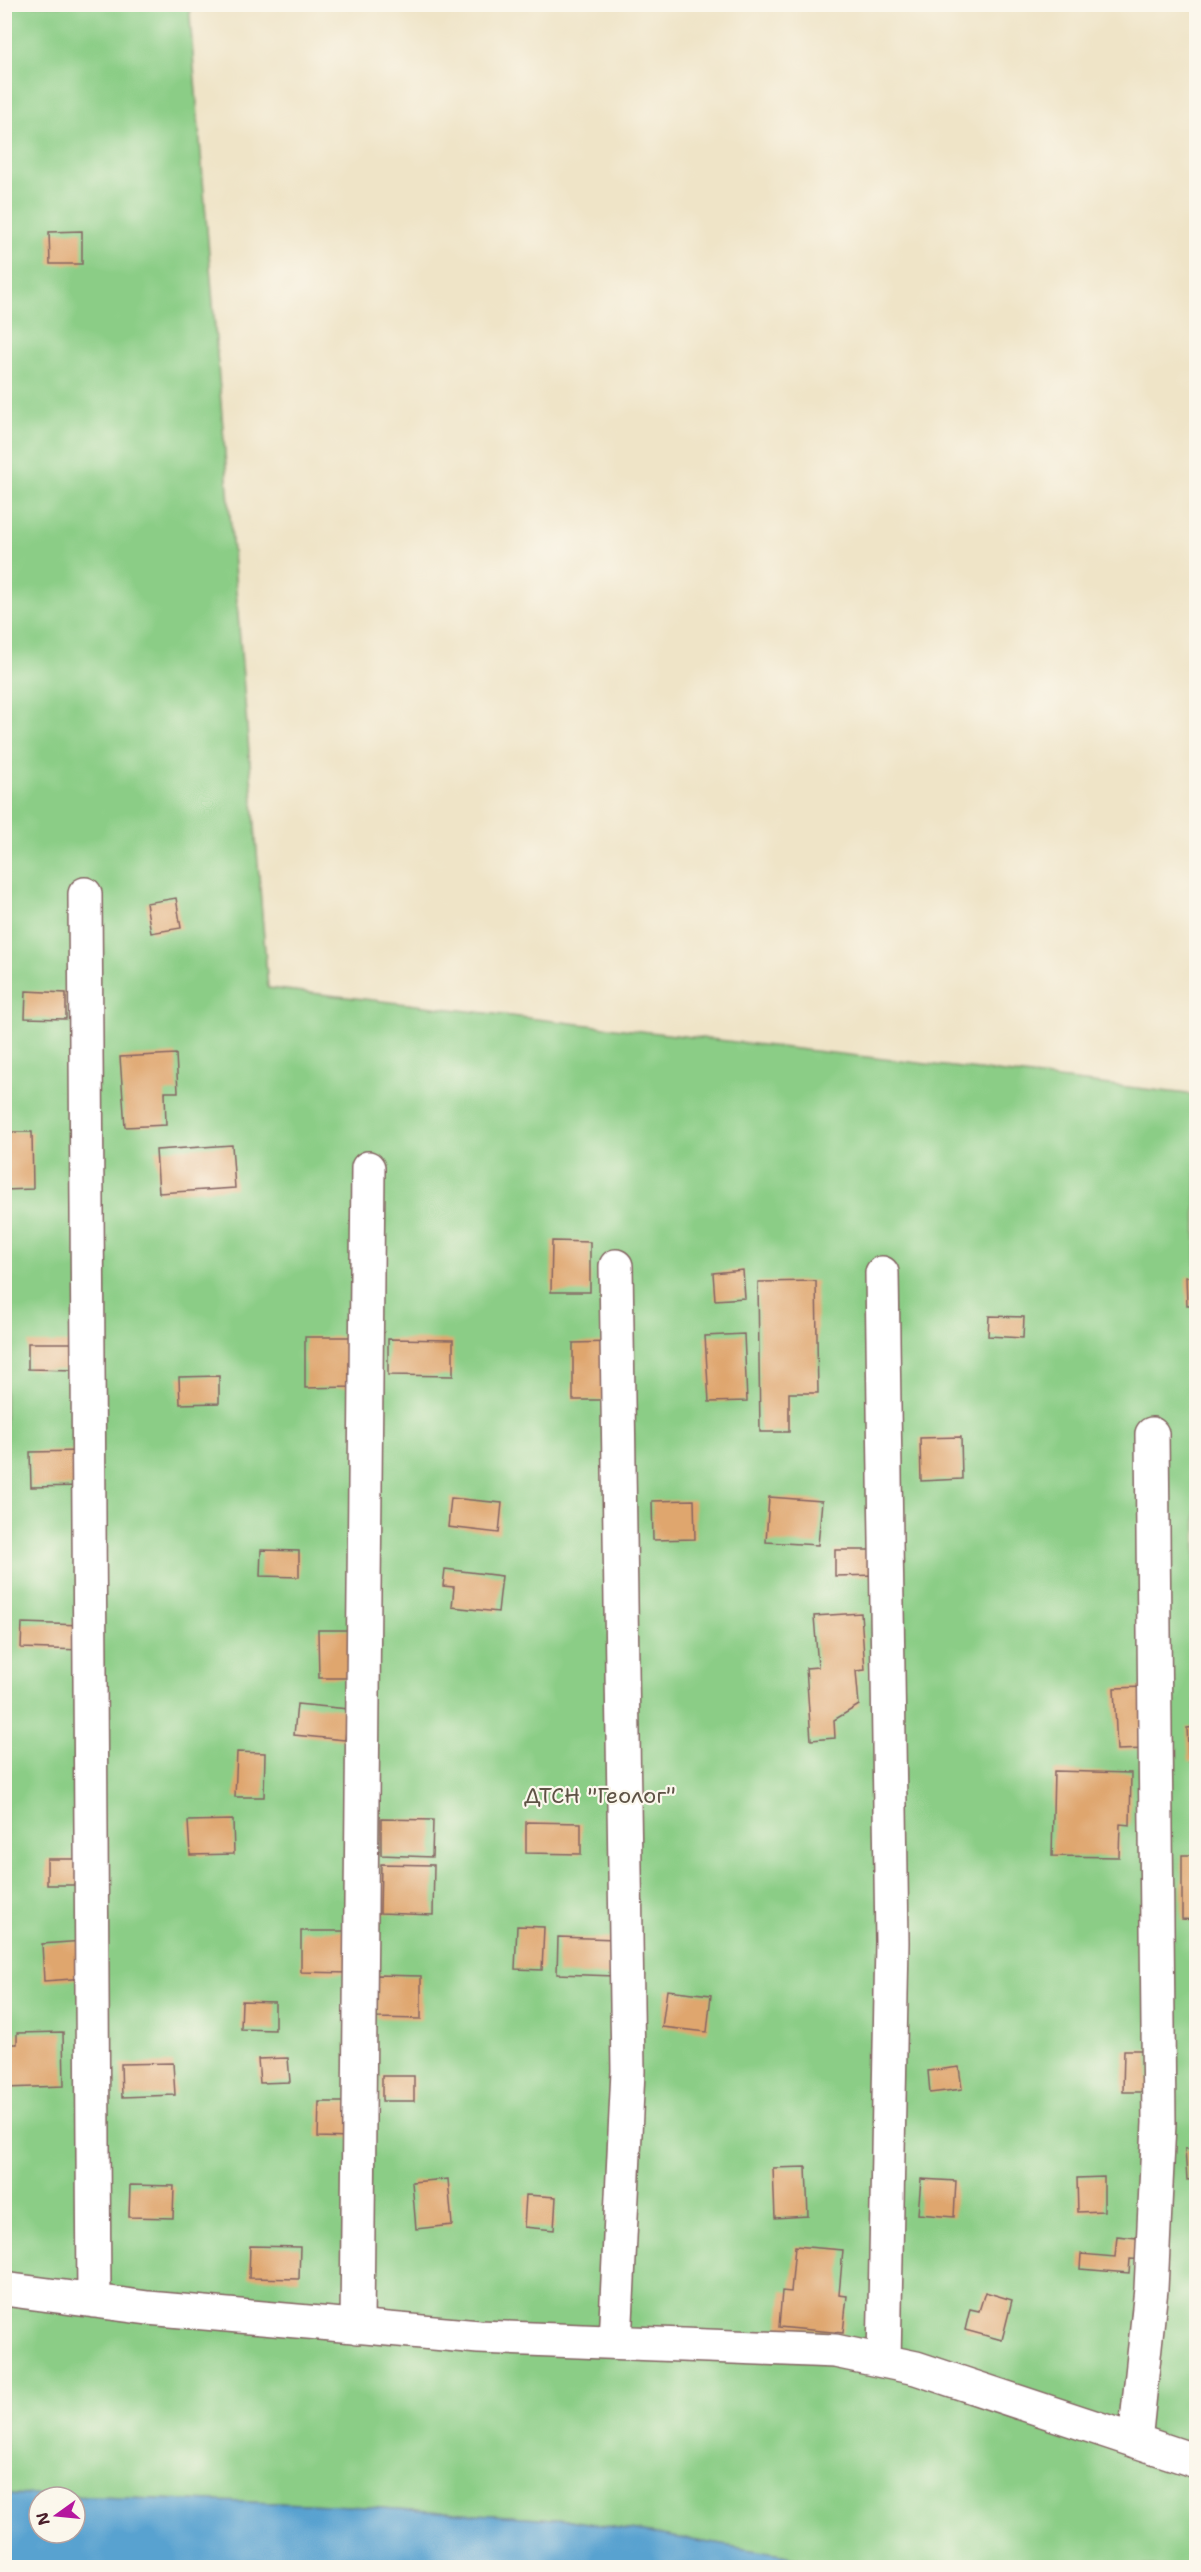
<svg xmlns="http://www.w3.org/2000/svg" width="1201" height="2572" font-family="'Shantell Sans',sans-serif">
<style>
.green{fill:#8bcd86;stroke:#6a7658;stroke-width:1.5}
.water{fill:#59a2d0;stroke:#52607e;stroke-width:1.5;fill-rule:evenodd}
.building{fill:#dfa66e}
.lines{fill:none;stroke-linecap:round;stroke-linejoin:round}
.minor-casing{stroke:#846462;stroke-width:36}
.minor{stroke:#fff;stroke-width:33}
.labels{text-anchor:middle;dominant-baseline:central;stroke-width:4.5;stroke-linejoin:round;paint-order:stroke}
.park-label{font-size:22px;fill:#5e5346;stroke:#fbf7ec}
</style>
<rect width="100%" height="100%" fill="#fbf7ec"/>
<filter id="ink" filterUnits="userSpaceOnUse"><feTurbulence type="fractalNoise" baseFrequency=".0167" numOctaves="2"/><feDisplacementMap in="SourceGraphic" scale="12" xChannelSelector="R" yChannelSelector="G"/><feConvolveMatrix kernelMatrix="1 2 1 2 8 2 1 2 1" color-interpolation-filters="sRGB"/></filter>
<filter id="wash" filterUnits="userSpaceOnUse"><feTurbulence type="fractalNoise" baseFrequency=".008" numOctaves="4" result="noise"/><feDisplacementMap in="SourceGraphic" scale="24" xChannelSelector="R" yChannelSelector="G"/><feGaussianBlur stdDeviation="1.35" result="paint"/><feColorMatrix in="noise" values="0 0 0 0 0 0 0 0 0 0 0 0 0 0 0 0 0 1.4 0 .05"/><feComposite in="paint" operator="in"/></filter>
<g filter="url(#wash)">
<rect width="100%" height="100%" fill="#efe4c7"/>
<path class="green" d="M5 5H189L268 988 1196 1095V2567H836L782 2555 570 2520 332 2505 5 2494Z"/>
<path class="water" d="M5 2494 332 2505 570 2520 782 2555 836 2567H5ZM39 2497H75V2533H39Z"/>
<g id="blocks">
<path class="building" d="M82 231V264H50L49 232Z
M176 898 181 928 151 933 146 903Z
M26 991 66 993V1019L25 1018Z
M176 1054 178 1092H165L166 1125 125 1127 120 1057Z
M4 1132H32L33 1189 4 1190Z
M232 1145 235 1188 159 1193 156 1150Z
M552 1241 590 1242V1292H551Z
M743 1270 745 1298 715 1300 713 1273Z
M1186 1277H1196V1305H1187Z
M816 1281 818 1393H789V1432H760L758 1282Z
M989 1316 1024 1317 1023 1338 988 1336Z
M744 1334 747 1401 709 1402 705 1336Z
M305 1337H352V1387L305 1388Z
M388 1339 453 1340V1376L388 1375Z
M611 1342 612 1400H573V1343Z
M28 1343H77V1370L28 1369Z
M219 1376V1403L180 1404 179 1377Z
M961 1437 962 1479 921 1481 920 1438Z
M82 1451 83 1486 31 1487 30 1452Z
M769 1497 822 1501 818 1545 766 1542Z
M451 1498 502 1503 499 1533 448 1527Z
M694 1500 695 1539 653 1540 652 1501Z
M261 1550 299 1551V1577L260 1576Z
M835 1550H877L878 1575 835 1576Z
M445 1569 502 1576 498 1612 452 1607 454 1587 443 1586Z
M861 1613 865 1670 856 1671 859 1705 834 1720 835 1738 811 1740 806 1668 818 1667 814 1616Z
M22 1623 82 1625V1650L21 1648Z
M318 1630H350V1678H319Z
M1144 1687 1147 1749 1117 1750 1114 1688Z
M297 1704 348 1709 345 1740 294 1735Z
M1196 1727V1761L1189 1762 1187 1728Z
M237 1752 265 1753 264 1797H235Z
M1054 1771 1131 1773 1130 1825 1120 1824 1119 1857 1052 1856Z
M381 1819 433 1820 432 1857 381 1855Z
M233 1820 234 1854 190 1855 188 1821Z
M526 1822 581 1823V1854L526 1853Z
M1182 1855H1196V1920L1182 1919Z
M47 1859H83V1885H47Z
M381 1864 434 1865 433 1915 380 1913Z
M517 1926 544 1927 542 1970 515 1969Z
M301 1931H351V1973L301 1972Z
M558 1937 616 1939 615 1976 557 1974Z
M83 1941 86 1978 44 1981 42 1944Z
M377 1975 421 1976V2019L377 2018Z
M667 1990 711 1995 707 2032 662 2027Z
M242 2001 275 2002V2030L241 2029Z
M63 2032 64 2086 5 2088 4 2044H17V2033Z
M1124 2050H1149L1148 2092H1123Z
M288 2058 290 2082 260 2083 258 2059Z
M173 2063 175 2095 122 2097 121 2064Z
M959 2067 962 2089 930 2093 928 2071Z
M382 2076H414V2101H382Z
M319 2102H351V2138L318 2137Z
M1196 2148V2179L1187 2180 1185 2149Z
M806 2167 808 2216 775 2218 773 2168Z
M1104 2177V2211L1078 2212 1077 2178Z
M448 2179 452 2225 416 2229 412 2182Z
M921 2179 956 2181 954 2217 918 2214Z
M130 2185 174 2186 173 2218 129 2217Z
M526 2195 556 2197 554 2230 524 2227Z
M1117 2236 1147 2239 1145 2260 1130 2259 1129 2273 1080 2269 1081 2254 1115 2257Z
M250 2246 300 2247 299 2279 249 2278Z
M795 2246 843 2250 839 2295 847 2296 843 2333 779 2327 782 2291 791 2292Z
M985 2292 1012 2300 1002 2340 965 2330 970 2309 979 2311Z"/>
</g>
</g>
<g filter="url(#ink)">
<use href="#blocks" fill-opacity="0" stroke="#846462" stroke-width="1.5"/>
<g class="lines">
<g class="minor-casing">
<path id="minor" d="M85 894 94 2301
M882 1273 892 1942 884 2361
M4 2289 148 2308 479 2337 835 2351 916 2368 1196 2461
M357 2327 368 1168
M615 2342 628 2071 616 1266
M1135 2441 1151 2289 1159 2123 1152 1434"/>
</g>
<use href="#minor" class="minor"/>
</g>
</g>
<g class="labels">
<g class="park-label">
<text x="600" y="1795">ДТСН "Геолог"</text>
</g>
</g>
<rect width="1201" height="2572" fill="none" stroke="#fbf7ec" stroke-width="24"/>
<g transform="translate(57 2515) rotate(255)"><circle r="28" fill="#fbf7ec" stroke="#b4a19f" stroke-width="1.5"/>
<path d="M0-4.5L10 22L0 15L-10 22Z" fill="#b5179e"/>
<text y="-9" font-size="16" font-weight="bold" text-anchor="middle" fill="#4a1f2b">N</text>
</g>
</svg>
